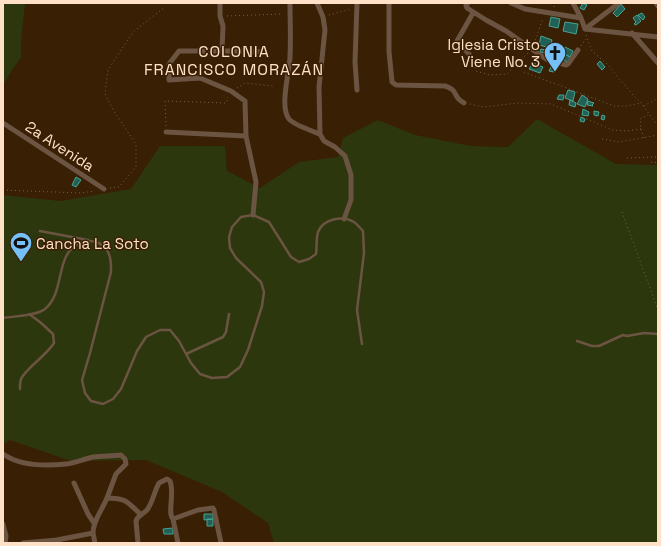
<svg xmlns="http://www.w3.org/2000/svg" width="661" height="546" font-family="'Space Grotesk',sans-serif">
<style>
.green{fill:#2d370d}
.building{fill:#225f55;stroke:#44a595}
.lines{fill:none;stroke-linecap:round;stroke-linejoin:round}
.path{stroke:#7a5e44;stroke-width:1;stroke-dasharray:1 3;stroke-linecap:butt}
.service{stroke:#6b5441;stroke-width:2.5}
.minor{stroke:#6b5441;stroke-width:5}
.labels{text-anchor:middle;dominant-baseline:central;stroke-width:3;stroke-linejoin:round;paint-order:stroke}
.poi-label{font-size:15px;fill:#ffe1c8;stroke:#391f04;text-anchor:end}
.street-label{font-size:15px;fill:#ffe1c8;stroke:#391f04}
.neighbourhood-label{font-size:16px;letter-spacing:1px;fill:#ffe1c8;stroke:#391f04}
</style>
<rect width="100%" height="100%" fill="#391f04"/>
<path class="green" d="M3 3H25L21 42V58L14 67 3 85Z
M537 119 616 164 658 165V543H274L268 523 222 492 146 460 71 461 10 440 3 444V195L60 201 131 189 160 146H225L227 171 260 188 299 162 338 157 343 138 378 120 415 135 471 146 508 147Z"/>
<path class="building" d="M583 3 587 5 584 10 580 8Z
M621 4 625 9 617 17 613 13Z
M642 13 645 17 643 20 638 15Z
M637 15 641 21 636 25 634 24 636 22 633 18Z
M551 17 560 19 558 28 549 26Z
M565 22 578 24 576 34 563 31Z
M541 36 552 40 550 48 539 45Z
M565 47 573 51 570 57 563 53Z
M541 49 546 50 545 53 540 52Z
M563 53 570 57 568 62 560 59Z
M600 61 605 67 602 70 597 64Z
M533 63 543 67 540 73 529 69Z
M551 67H555L554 72 549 71Z
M568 90 575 92 573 101 565 98Z
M559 95H564L563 100 557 99Z
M582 95 588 99 585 107 577 104Z
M570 100 576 103 575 107 569 105Z
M588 101 594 103 592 105 593 106 587 105Z
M583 109 589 112 588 116 582 115Z
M594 111 599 112 598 116 594 115Z
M602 115 605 116 604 120 601 119Z
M581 117 585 119 584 122 580 121Z
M76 177 81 180 76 187 72 185Z
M204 514H213V519L204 520Z
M207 519H213V526H207Z
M173 528V534H164L163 529Z"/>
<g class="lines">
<path class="path" d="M554 7 555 3
M329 15 351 9
M227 16 283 14
M586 35 592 51 607 64 632 94 641 103 658 126
M534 44 543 18
M581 46 586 39
M472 60 476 71 490 75 507 74 528 53
M524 72 614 106H626L641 103
M237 88 245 83 273 86
M470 104 484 107 518 103 551 104 613 130 626 131 641 129
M644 106 658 98
M166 126 165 101 226 103 228 97
M644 138 641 129 640 119 648 115
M602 139 619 142 658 135
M627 158 658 157
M651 162 658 163
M110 188 119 187 136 167V144L115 113 105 94 108 70 133 32 165 7
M3 190 80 193 95 191
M622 212 658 310"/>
<path class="service" d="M40 231 88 240
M3 318C14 316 36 316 45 309 66 292 54 252 81 243 84 242 87 240 90 241 96 241 102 244 106 249 111 255 111 264 111 272L90 353 82 380 85 393 91 401 103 404 113 399 121 389 137 351 146 337 160 330H170L179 341 191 363 200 374 212 378 227 377 240 367 248 350 262 306 264 292 261 282 236 258 230 248 229 237 232 227 241 217 253 215 269 222 291 257 299 262 309 259 316 254C317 248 316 238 318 232 323 219 342 215 354 222 357 224 360 228 363 231L364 253 357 310 362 344
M577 341 592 346H599L623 335 627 336 644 333 658 334
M186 354 223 337 226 332 229 314
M20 389C20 386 20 382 21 379 26 368 46 356 54 343L53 334 40 322 29 314"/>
<path class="minor" d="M220 3V16L223 26 222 51
M290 3C290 21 291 38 290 56 290 71 279 106 289 119 294 125 312 131 320 134
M317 3 323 17 325 30 319 87 320 134 324 141 335 147 345 156 351 175V200L344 219
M389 3V51L392 82 396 85 445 86C459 90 452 97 464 103
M468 3 466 5 467 8 486 20 506 31 546 59 566 65 568 64 578 50
M511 3 525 9 581 18
M573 3 581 18 585 29
M656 3 658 6
M585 29 658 37
M585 29 619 3
M632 33 658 63
M469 54 457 41 473 13
M357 90 355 62 357 3
M3 123 104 189
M166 132 246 136
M253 215 256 182 246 136 245 101 231 91 200 78 169 80V64L179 51H242L262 52
M3 454C20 466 47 466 66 464 75 463 84 459 93 457 103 456 112 456 121 455L125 459 126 464 116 474 107 498
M74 483 88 514 94 523
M173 519 178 543
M3 524 6 536 5 543
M93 533 95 543
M23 543 57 540 93 533C93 521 102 510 107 498 125 498 127 501 140 514
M138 543 136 521C138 515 143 514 147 510 153 502 154 492 159 483L167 479 170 481C175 493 167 513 173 519L198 510 213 508 214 510 221 543"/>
</g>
<defs>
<g id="church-pin" transform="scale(1.15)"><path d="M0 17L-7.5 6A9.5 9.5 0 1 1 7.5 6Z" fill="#75c0f6" stroke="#391f04"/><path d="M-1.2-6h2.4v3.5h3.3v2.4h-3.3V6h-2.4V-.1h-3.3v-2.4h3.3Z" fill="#111"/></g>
<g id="stadium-pin" transform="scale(1.15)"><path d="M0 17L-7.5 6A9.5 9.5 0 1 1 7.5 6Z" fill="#75c0f6" stroke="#391f04"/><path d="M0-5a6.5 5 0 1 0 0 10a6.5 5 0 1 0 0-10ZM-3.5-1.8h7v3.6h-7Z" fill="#111"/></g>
</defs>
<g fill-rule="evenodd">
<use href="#church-pin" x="555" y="53"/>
<use href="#stadium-pin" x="21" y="243"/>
</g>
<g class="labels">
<g class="poi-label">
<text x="540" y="44">Iglesia Cristo<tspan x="540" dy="17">Viene No. 3</tspan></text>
<text x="36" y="243" text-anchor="start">Cancha La Soto</text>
</g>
<g class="street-label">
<text transform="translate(60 146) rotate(33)">2a Avenida</text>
</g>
<g class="neighbourhood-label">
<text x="234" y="51">COLONIA<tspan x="234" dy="18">FRANCISCO MORAZÁN</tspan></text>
</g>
</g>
<rect width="661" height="546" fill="none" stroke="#ffe1c8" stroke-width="8"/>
</svg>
